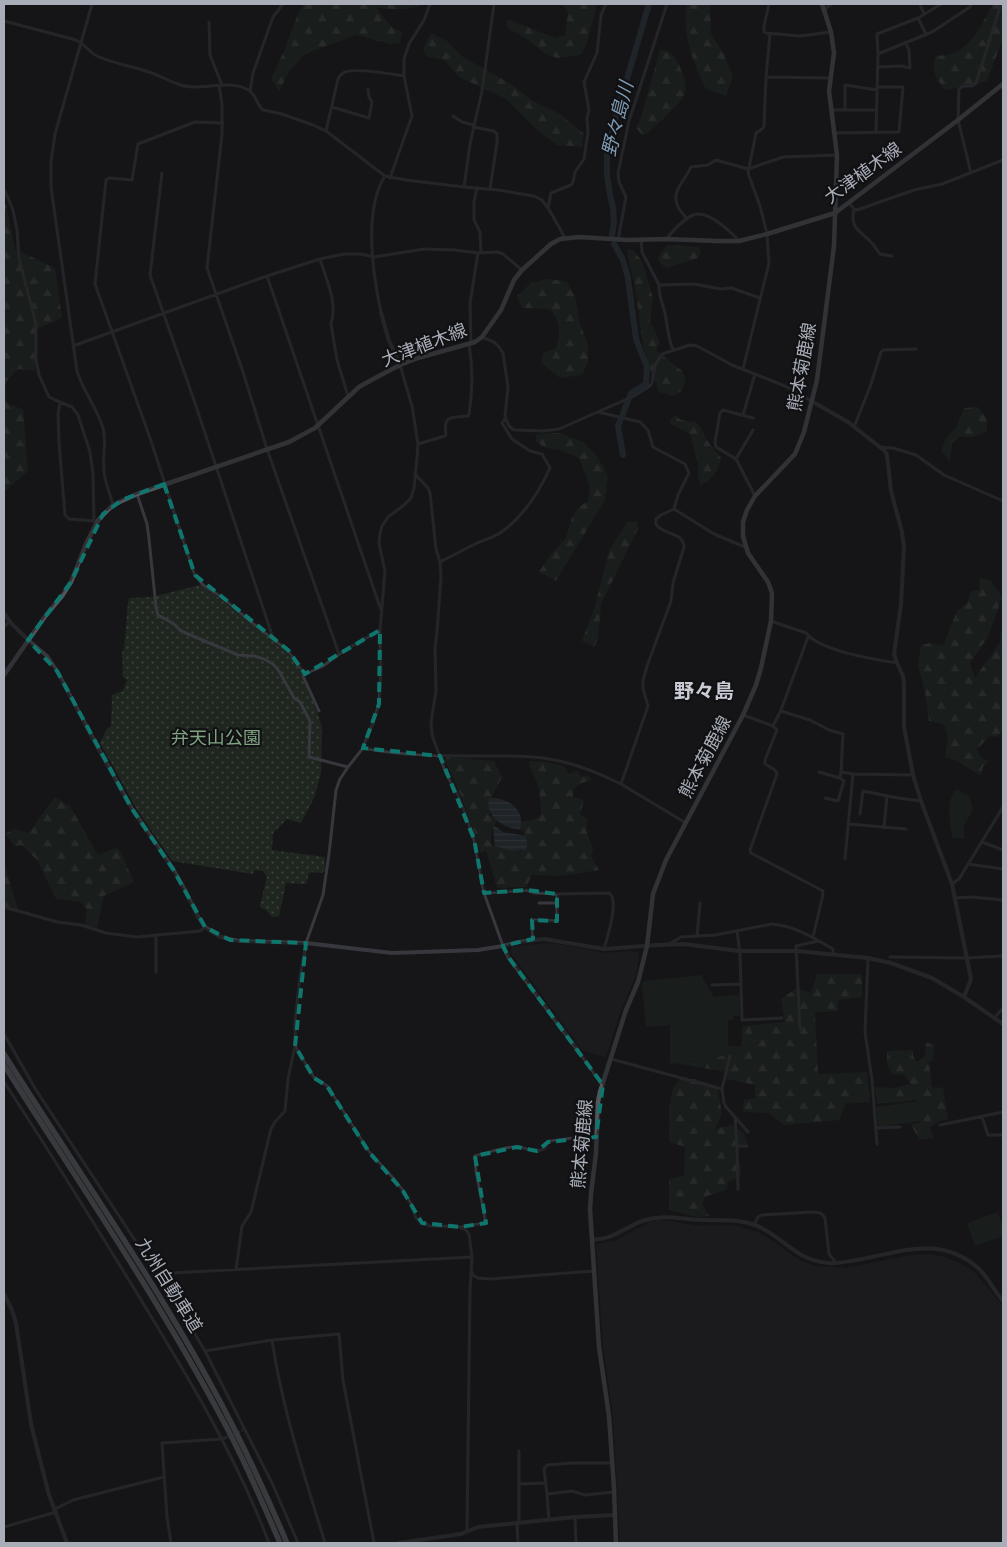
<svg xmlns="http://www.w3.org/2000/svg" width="1007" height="1547" font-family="'Nunito Sans','Noto Sans JP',sans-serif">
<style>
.built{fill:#222225}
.green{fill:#1e261f}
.forest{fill:url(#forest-firs)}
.park{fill:url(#park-dots)}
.water{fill:url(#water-rules)}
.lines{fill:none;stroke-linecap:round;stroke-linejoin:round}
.river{stroke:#2c353c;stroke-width:6}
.minor-tunnel{stroke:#333438;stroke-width:3;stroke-dasharray:3 1.5;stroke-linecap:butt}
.minor{stroke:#37383d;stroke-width:3}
.tertiary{stroke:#37383d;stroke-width:4}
.primary{stroke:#53555c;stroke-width:4.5}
.motorway{stroke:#63666e;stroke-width:5.5}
.marked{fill:none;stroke:#0f766e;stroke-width:4;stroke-dasharray:10 6;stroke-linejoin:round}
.labels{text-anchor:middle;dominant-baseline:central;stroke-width:4.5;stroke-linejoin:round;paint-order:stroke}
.street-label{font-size:18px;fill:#a8adb8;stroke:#111113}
.park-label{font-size:18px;fill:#7fa381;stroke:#111113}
.water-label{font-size:19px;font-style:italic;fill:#7f9bb3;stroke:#111113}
.quarter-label{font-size:20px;font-weight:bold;fill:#c9ccd4;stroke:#111113}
</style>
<defs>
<pattern id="forest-firs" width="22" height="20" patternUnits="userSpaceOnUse" patternTransform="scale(1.25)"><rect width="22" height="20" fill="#1e261f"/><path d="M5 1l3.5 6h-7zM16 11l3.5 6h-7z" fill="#3c433d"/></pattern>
<pattern id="park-dots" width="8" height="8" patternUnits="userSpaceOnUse" patternTransform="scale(1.25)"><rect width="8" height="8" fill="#1e261f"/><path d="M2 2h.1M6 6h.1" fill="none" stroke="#3c433d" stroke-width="1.8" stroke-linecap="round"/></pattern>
<pattern id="water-rules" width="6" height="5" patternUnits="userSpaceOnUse" patternTransform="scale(1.25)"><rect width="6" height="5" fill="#2c353c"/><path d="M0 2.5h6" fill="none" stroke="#485056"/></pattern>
</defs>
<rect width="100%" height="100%" fill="#161618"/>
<path class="built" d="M544 943 559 944 605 953 631 951 636 952 639 955 636 975 619 1016 606 1057 583 1051 510 952 512 947Z
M659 1220 671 1221 698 1226 733 1225 747 1229 758 1232 770 1239 799 1260 816 1266 847 1268 911 1255 929 1254 944 1257 961 1264 974 1272 1003 1306V1543H620L613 1416 603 1346 596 1244 615 1241 648 1223Z"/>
<path class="green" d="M958 790 969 796C977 813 969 813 964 826 963 830 964 835 964 839L952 838C951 819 945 810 954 791Z
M703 975V979L714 997 739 995 740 1016H733V1020L728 1021V1046H742V1050L711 1059 682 1058 681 1064 670 1063V1025L646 1027 642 985 644 981Z
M919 1101 922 1121 878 1127 876 1107Z
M998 1212 1003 1228V1236L975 1246 967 1223Z"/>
<path class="forest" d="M305 4H420C411 12 386 9 375 7L393 28 402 32 400 43 390 44 356 35 305 54 290 70 279 91 271 79 284 51 299 11Z
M563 4H597L587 43 581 55 558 58 547 55 531 42 507 27V19L555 38 565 35 568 13Z
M686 4H710L711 34 724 54 733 77 726 96 706 89C691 57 684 40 686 4Z
M993 4H1003V38L987 81 965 87 945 90C936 79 931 70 936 56 941 55 947 56 951 54 972 48 983 21 993 4Z
M431 33 447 41 463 57 511 84 533 101 560 114 584 134 582 147 557 145 537 130 506 99 459 77 444 60 426 56 423 49Z
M660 50C668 51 675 55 678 63 683 73 689 87 683 97 679 105 651 131 643 136L636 128 642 114Z
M6 204 15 249 55 268 62 318 35 330V371L18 369 6 382 7 404 23 409 28 471 4 492V205Z
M668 245 698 247 701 251 698 258 666 268 658 261 660 253Z
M632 249 642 261 653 298 650 321 660 342 656 350 682 371 686 378 682 390 674 396 659 392 648 363 643 345 634 281 629 263 627 250Z
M546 279 566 281 575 296 580 324 588 344V362L582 375 560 378 541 363 543 353 556 348C561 332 561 323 550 309L523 308 520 304 517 296 531 283Z
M978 407 987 419V431L973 437H959L952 443 950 461 941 451 946 438 956 428 964 408Z
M675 415 681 420 696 422 703 431 706 439 721 458C720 469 711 481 700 486L698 476V463L690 434 671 424 670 420Z
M560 433 583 442 597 456 608 476 605 500 556 581 539 572 551 554 566 538 572 517 579 507 588 501 590 487 579 458 560 450 546 448 536 442V434Z
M637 521 638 529 601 604 598 639 594 647 582 641 595 606 609 551 627 522Z
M980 578 990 580 1002 597 988 637 970 663 975 678 1000 642 1003 619V731L997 737 990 736 977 749 981 757 989 762 983 767 981 776 957 761 945 757 948 737 943 724 929 721 926 697 918 664 921 645 930 643 943 646 957 611 967 603 971 592 979 589Z
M447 757 494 761 502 777 490 800V816L496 817 497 820 491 832V845L522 852 525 832 518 829 519 822 533 820 541 815C540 794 540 784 529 766L530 761 547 762 564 766 568 774 578 771 581 777 588 775 592 780 581 783 574 788 573 797 584 800 580 815 588 819 586 830 593 849 591 856 599 870 561 876 532 875 526 887 497 888 486 851 480 853C471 821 460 789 444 760Z
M55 797 70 806 98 855 118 847 134 882 104 896 97 928 85 925 87 910 81 902 56 899 37 860 22 845 15 846 5 834 14 829 30 833 39 818Z
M4 862 18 910 4 906Z
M817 974H862V997L838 1000V1011L815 1012 818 1074 867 1072 870 1102 846 1103 839 1120 784 1125 769 1113 743 1112 744 1100 755 1098V1085L727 1079 726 1072 681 1064 682 1058 711 1059 741 1050 743 1026 785 1022 781 999 797 988 811 993Z
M926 1043 934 1044 933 1061H929L932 1087 943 1088 948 1120H941L930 1128 934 1138 919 1140 911 1124 920 1123 917 1100 877 1104 875 1087 893 1088 911 1084 904 1075 892 1074 887 1063V1051L913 1050V1056L917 1062 925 1056Z
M680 1079H695L717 1086 722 1113 715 1129 731 1125 743 1132 748 1143 738 1146 736 1151 740 1163 741 1176 728 1182 727 1189 705 1197 702 1204 709 1216 697 1217 669 1210V1179L684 1176 685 1147 670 1142C669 1125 666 1091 680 1079Z"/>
<path class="park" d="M200 585 221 599 255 627 278 644 287 652 297 665 302 674 318 714 322 728 321 773 314 798 301 823 287 819 273 833 272 850 325 857V871L321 873 311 872 309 874 306 884 286 883 279 916 272 917 266 910 261 908 260 905 267 877 263 871 254 870 253 874 172 861 136 808 100 743 106 730 111 726 112 695 123 691 127 680 123 677 122 653 124 649 128 603 129 598 152 597Z"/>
<path class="water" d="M489 798C507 797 526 809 520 829 504 829 485 817 489 798Z
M495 826 503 832 526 836 527 846 525 850 511 851 495 846 493 827Z"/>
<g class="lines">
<path class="river" d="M612 235 614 222 613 207 610 195 607 175V154L616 116 649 4
M614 244 623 260 628 278 636 339 647 367 646 384 631 393 618 426 623 455"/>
<path class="minor-tunnel" d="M225 1438 243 1430"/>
<path class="minor" d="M92 4 55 134 51 162V187L77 371C83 391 97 408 103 428 107 442 102 457 104 471 105 483 110 494 113 505
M769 4 764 26V32L766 33 800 36 831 32
M920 4 924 14
M824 10 831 4
M918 18 926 34
M4 21 76 40C85 44 89 52 97 56 114 64 132 66 149 72 159 75 168 81 178 84 199 93 230 77 250 91 256 96 257 105 263 110L282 114 313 125 326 131 385 176 406 180 464 187 498 190 534 196 542 200 550 211 565 238
M209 22 210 55 222 85
M878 54 932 32 970 7 971 4
M878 67 901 66 910 68 909 50 905 42
M766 77 770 34
M219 85 222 104V134L207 268 243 372 267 449 339 654
M250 91 253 73 273 17 283 4
M332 107 369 118 372 102 369 97 368 89
M832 110H876
M845 110V85L877 90
M453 116 462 122 474 125
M223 123 195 122 138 144 132 180 109 178 106 180 95 284 150 438 195 575 203 585 222 597 255 625 288 650 305 674 323 666 346 649 380 630
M473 127 494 131 497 134V143L490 189
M326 131 338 79C339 77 340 75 343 73 351 67 392 74 404 76
M835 133 899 132 903 87H877
M876 133 878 54 877 34 918 18 941 4
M162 173 150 275 194 400 273 638
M971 173 958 120 959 89 963 86H972L976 83 1001 4
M390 178 412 116 404 76V59L409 44 424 20 430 4
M464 187 470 144 482 91 494 4
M477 188 474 202V220L480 232 481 253
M4 189 13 210 17 230 19 259 32 308 36 325V360L39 375 49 397 55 400 72 407 78 415 90 452 93 474 94 521
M849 203 854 209 857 210 914 190 942 184 1003 160
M548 208 551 193 571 185 573 182 575 172 584 159 588 132 587 118 589 110 584 82 597 53 601 15 606 4
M854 209C850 227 858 230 870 241 874 245 877 250 880 254L892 256
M687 219C684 215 681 212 679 209 669 192 685 181 691 167L708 165 716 160 748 169 783 157 837 155
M666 239C673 231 683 219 693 215 707 209 730 231 739 241
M618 240 626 197 619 182 618 173 629 121 667 4
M641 240 642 252 659 285 694 284 721 289 731 288 760 298
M320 259C326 279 338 303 331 324L337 360 348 396
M267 276 381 610
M659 285C659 298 662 302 665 313 668 327 667 335 673 350
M381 312C373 275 363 210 385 176
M482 337 494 342 499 347 503 353 508 387 505 416 509 426 514 430 543 431 559 429 634 396 650 386 652 383 655 365 662 354 690 345 697 346 732 365 785 386 813 402
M471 343 470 303 478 253
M73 346 267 276 320 259 344 254H361L374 257 424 249 455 250 478 253 498 252 503 254 522 270
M743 369 769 263 767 234 760 206 748 173 756 133 762 129 764 126 766 77 830 78
M60 402 58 414 59 442 65 515 69 519 94 521
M598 412 640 422 648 430 653 447 685 464 689 473 678 495 674 509
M743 415 755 374
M854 427 870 387 881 352 883 350 916 349
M753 430 736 459 755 496
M418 444 445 436 446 435C443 414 451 418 468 416L469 414C473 390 473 368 469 344
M879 447 893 448 916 455 944 475 1003 501
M736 459 716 447 715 442 720 413 723 410 753 418
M415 474 428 488 430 493 436 549 440 562 441 577 437 632 435 648 436 691 431 722 432 735 446 773 457 793 468 821 474 839 484 893 503 946
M137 494 147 524 149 539 156 607 158 615 174 624 181 631 238 655 254 656 264 659 273 664 279 671 294 698 300 702 310 721 309 757 348 767
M674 509 661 515 656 519V524C663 536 683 531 684 547L673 583 671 601 647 666 643 681V689L648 706 621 784 686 823
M674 509 714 534 745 547
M440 562C452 556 463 550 475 544 483 540 493 538 500 533 522 518 539 492 550 468L542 454 530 451 512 439 502 423 505 419
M771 621 806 633C821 651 872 659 897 663
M4 626 10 622
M305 674 303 676 319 711
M781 711 810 720 829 730 843 734 841 772 840 778 819 772
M743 715 773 726 777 730 765 760V764L775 770 777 774 750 850 751 853 823 891 822 899 813 937
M773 726 781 710 808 637
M363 748C404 756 446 756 488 756 508 756 529 755 549 759 575 763 598 773 621 784
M841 772 853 774 913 775
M825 798 838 801 844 781 840 778
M860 814 863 791 898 798 921 801
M849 824 906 829
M884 828 887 796
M982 842 1003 850
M845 859 853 774
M968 864 1003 869
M952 884 959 879 1003 807
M484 893 527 890 535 893 557 894 609 893C620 900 607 938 604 949
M955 898 971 897 1003 900
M539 903H557
M4 907 57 922 81 925 106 933 137 937 200 931 205 927
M737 931 740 954 742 1020 782 1018
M697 936 700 903
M533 939 532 920 557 921V894
M669 944 681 937 715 935 772 924C795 926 814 938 833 949V954
M890 957 966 958 1003 956
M868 958 865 1032 872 1080 877 1144
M156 972V935
M712 985 740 984
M995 1017 1003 1008
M800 1029 796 946 818 941
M4 1034 36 1090 177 1304 205 1351 273 1485 298 1543
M295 1047 314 1078 327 1086 369 1152 394 1179 403 1191 411 1204 416 1218 422 1223 430 1226 458 1227 465 1229 469 1234 472 1257 470 1290 467 1531
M580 1053 602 1085
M611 1059 722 1089 724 1103 726 1107 748 1132
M4 1082C49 1150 92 1220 135 1290 185 1372 235 1453 269 1543
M722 1089 730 1056
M982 1117 988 1135H1003
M735 1118 737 1146 738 1189
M940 1125 1003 1112
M876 1128 900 1127
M737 1146H747
M754 1225 758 1217 762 1215 812 1212 821 1213 825 1218 829 1254 836 1263
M463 1227 486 1223 476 1171 475 1156C486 1154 509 1145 519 1147 530 1149 534 1155 545 1148L548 1143 551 1141 573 1138 596 1137
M236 1270 242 1226 251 1212 271 1129 275 1122 285 1111 288 1079 295 1046V1021L300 977 306 943 323 895 329 854 336 790 340 779 348 767 363 748 374 721 379 704 381 671 380 630 385 571 379 544 380 533 382 526 388 517 404 505 411 498 414 488 417 458 418 444 412 406 400 365
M472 1272 473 1275 478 1278 490 1279 594 1271
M153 1274 472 1257
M272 1340C282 1409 305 1477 325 1543
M205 1351 272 1340 339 1334 343 1380 374 1543
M519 1451V1523
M613 1463H573L547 1465 544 1469 547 1494 572 1491 585 1495 614 1492
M519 1484 546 1483
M547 1494 549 1520
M55 1509 73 1500 164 1477
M575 1517 576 1543
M517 1524 518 1543
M4 1527 56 1512
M171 1543 167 1517 162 1443 222 1439 225 1438"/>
<path class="tertiary" d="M381 312 388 338 400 365
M813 402 848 422 885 451 887 455 891 491 902 532 904 548 901 604 894 654 897 663 903 676 904 684V727L913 775 921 801 952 884 971 979 964 997
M4 613 10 622 28 640 47 656 57 671 100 752 132 809 173 869 185 890 198 917 205 927 220 937 239 941 306 943 392 953 478 950 503 946 518 942 544 939 604 949 657 945 684 944 739 951H797L868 958 891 963 932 978 964 997 1003 1024
M503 946 509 958 580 1053
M592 1240C598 1239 605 1239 611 1236 622 1232 631 1225 642 1221 668 1213 681 1220 706 1220 723 1221 738 1219 755 1225 782 1235 794 1260 828 1263 839 1264 851 1261 862 1259 903 1251 942 1236 978 1268 988 1277 994 1291 1003 1301
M4 1294 12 1310 16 1323 31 1424 49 1495 67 1543
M399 1543 461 1534 478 1527 575 1517 615 1515"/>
<path class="primary" d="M4 675 46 615 62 596 71 582 86 544 98 520 113 505 137 494 289 442 315 428 359 387 375 378 400 365 418 358 475 342 482 337 501 310 514 280 522 270 551 244 560 239 579 237 628 240 666 239 717 241H739L767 234 835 213 958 120 1003 84
M616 1543 614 1488 609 1416 599 1347 590 1209 591 1194 596 1153 598 1102 600 1092 626 1010 638 982 647 946 653 894 666 860 743 715 756 685 761 668 771 621 772 593 768 582 748 553 743 536V522L747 510 755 496 795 454 804 432 817 380 834 246 837 155 829 91 834 53 831 32 822 4"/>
<path class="motorway" d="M4 1054C73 1164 148 1270 210 1383 239 1435 264 1489 287 1543
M4 1065C77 1180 154 1292 219 1413 242 1455 261 1499 280 1543"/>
</g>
<path d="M0 0H1007V1547H0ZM164 484 195 575 288 650 305 674 380 630 379 704 363 748 440 756 474 839 484 893 527 890 557 894V921L532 920 533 939 503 946 509 958 603 1085 596 1137 548 1142 537 1151 517 1147 475 1156 486 1223 460 1227 422 1223 403 1191 369 1152 327 1086 314 1078 295 1046 306 943 230 940 205 927 173 869 132 809 57 671 28 640 71 582 103 514 122 500Z" fill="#161618" fill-opacity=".55" fill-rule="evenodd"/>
<path class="marked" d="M164 484 195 575 288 650 305 674 380 630 379 704 363 748 440 756 474 839 484 893 527 890 557 894V921L532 920 533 939 503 946 509 958 603 1085 596 1137 548 1142 537 1151 517 1147 475 1156 486 1223 460 1227 422 1223 403 1191 369 1152 327 1086 314 1078 295 1046 306 943 230 940 205 927 173 869 132 809 57 671 28 640 71 582 103 514 122 500Z"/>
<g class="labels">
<g class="street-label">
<text transform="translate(863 173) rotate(-36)">大津植木線</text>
<text transform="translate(424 345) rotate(-21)">大津植木線</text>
<text transform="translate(802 367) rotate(-80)">熊本菊鹿線</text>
<text transform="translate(705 757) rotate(-62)">熊本菊鹿線</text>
<text transform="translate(582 1144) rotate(-85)">熊本菊鹿線</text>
<text transform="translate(169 1285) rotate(58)">九州自動車道</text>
</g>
<g class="park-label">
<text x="216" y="738">弁天山公園</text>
</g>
<g class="water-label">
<text transform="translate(618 119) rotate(-76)">野々島川</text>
</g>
<g class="quarter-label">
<text x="704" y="691">野々島</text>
</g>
</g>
<rect width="1007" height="1547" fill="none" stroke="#a8adb8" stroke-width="10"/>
</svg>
